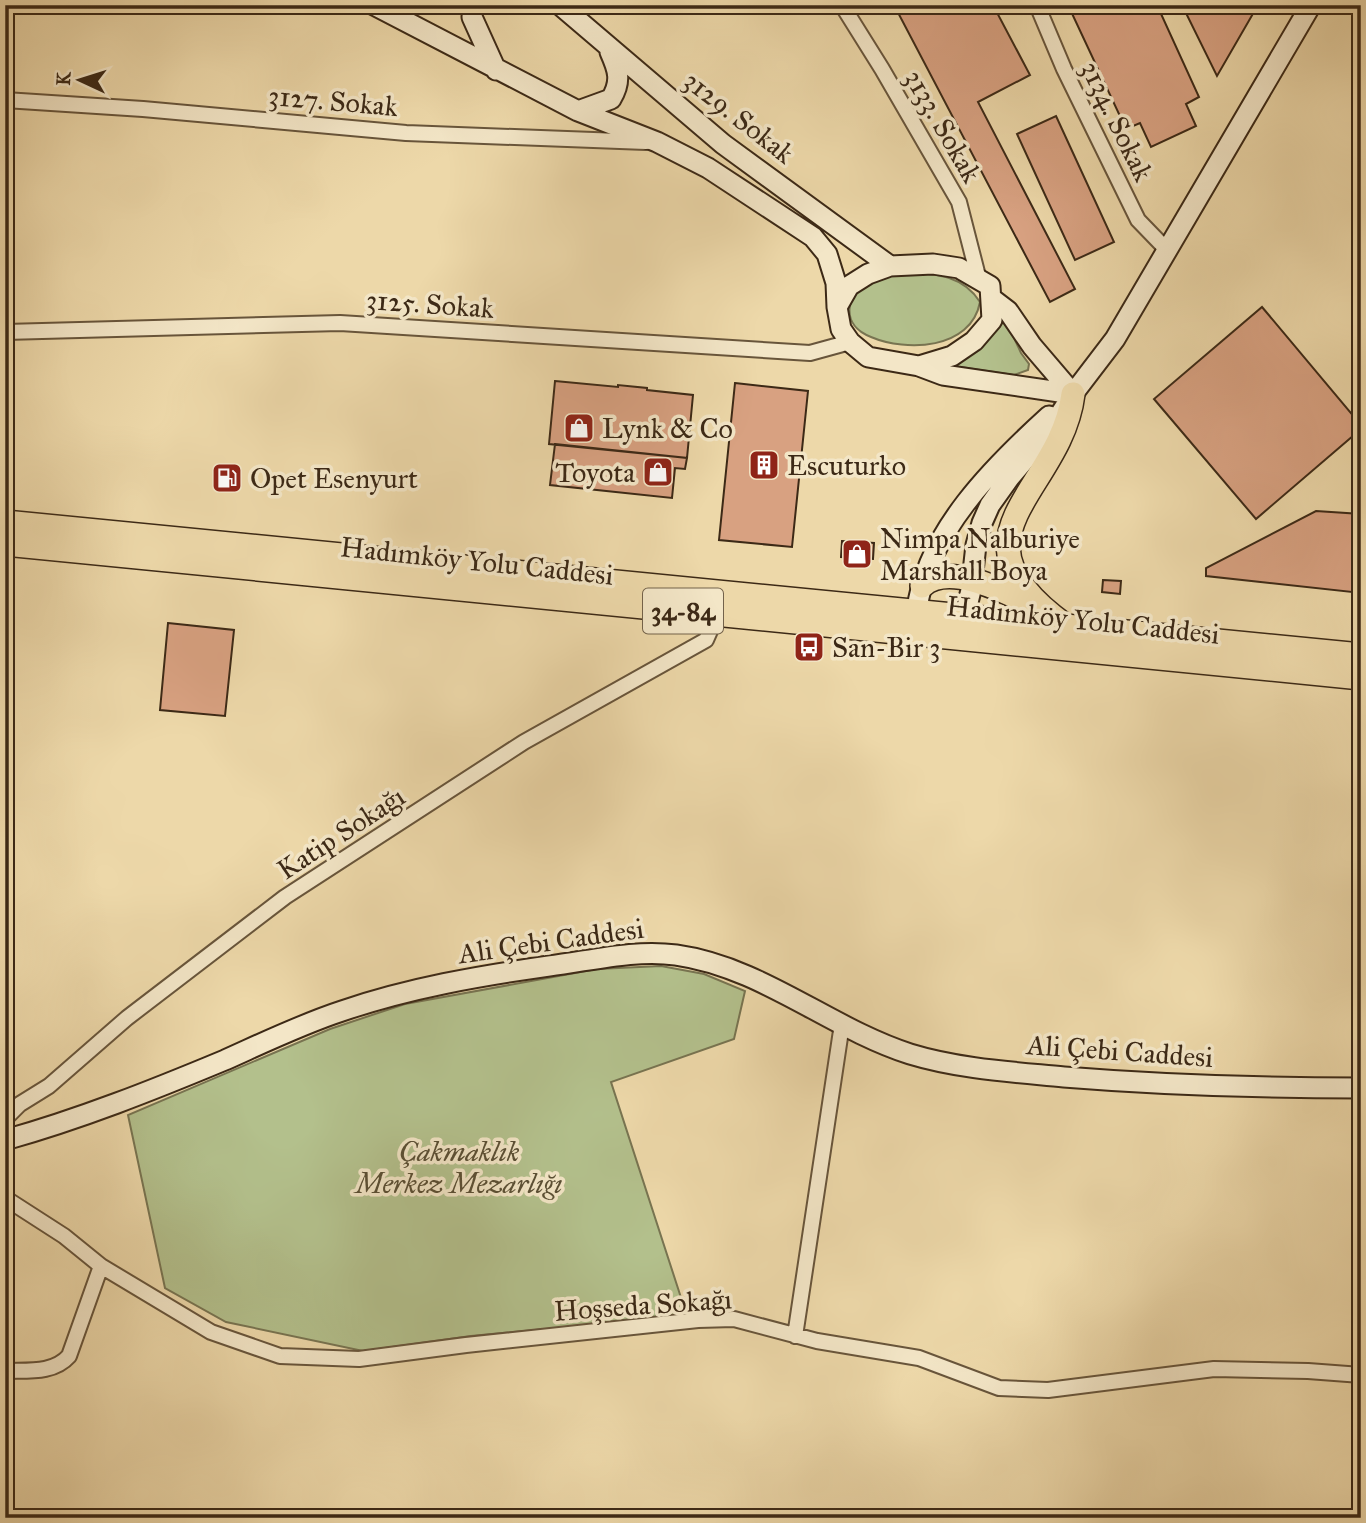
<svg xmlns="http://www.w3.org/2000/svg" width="1366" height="1523" font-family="'IM FELL Great Primer',serif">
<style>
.green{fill:#b3c08c;stroke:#787451;stroke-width:2}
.building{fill:#d8a181;stroke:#3c2916;stroke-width:2}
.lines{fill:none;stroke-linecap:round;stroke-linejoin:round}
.street-casing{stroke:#68553b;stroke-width:18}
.secondary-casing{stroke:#3c2916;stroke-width:23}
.primary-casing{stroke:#3c2916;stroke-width:26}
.street{stroke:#f3e6c7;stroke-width:14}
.secondary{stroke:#f3e6c7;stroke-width:19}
.primary{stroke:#edd8a9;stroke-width:23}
.labels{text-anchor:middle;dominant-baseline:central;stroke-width:7;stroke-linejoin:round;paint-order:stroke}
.shield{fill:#f3e6c7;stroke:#73624b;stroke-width:2}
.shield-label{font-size:26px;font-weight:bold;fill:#3c2916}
.street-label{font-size:28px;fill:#3c2916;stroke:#f3e6c7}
.poi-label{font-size:28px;fill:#3c2916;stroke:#f3e6c7;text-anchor:start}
.park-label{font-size:28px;font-style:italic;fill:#5a4f34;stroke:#f3e6c7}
</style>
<rect width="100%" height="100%" fill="#edd8a9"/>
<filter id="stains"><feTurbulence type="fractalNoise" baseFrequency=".00286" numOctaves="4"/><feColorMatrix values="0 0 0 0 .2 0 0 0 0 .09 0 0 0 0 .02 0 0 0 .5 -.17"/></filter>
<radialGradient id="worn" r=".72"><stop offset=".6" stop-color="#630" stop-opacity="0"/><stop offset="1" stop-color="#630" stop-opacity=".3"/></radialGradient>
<path class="green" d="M907 272C936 274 963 275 980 302 971 350 906 352 871 337 840 325 845 295 870 279 879 273 896 274 907 272Z
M1003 314 1021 353 1029 364 1028 370 1014 375 947 365Z
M661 966 704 974 745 991 734 1039 611 1082 686 1313 674 1317 471 1336 363 1351 226 1322 165 1288 128 1115 330 1029 405 1004 597 969Z"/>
<path class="building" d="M894 5H993L1030 75 978 102 1075 289 1050 302Z
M1068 5H1157L1199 97 1186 104 1196 126 1151 147 1140 123 1126 129Z
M1182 5H1258L1217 76Z
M1056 116 1114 242 1075 260 1017 134Z
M1262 307 1361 425V429L1256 519 1154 399Z
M555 381 618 387V385L647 388V390L693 395 687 458 549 444Z
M735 383 808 391 792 547 719 540Z
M555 444 687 458 685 469 675 468 672 498 550 485Z
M1316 511 1361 514V593L1206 576V568Z
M842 541 874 543 873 559 841 557Z
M1103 580 1121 581 1120 594 1102 592Z
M168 623 234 630 225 716 160 710Z"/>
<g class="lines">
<g class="street-casing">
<path id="street" d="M842 5 882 69 959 202 979 280
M1037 5 1064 69 1138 220 1167 250
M5 100 143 109 406 133 646 142
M5 332 340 323 810 353 850 342
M5 1119 20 1104 49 1086 127 1018 285 897 524 742 706 640 717 615
M5 1198 64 1236 101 1266 211 1332 280 1356 359 1359 466 1345 698 1320 734 1319 817 1341 919 1358 999 1388 1048 1390 1214 1369 1308 1371 1361 1375
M795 1336 842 1024
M5 1371C27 1370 53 1374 69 1356L101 1266"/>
</g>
<g class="secondary-casing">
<path id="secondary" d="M374 5 578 111 657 142 708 168 813 237 827 254 836 283 837 307
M473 5 472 17 496 70
M560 5 723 144 890 266
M578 111 611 99C622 81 618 70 610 52
M933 264 959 268 990 286 992 320 974 341 952 356 919 366 868 357 850 342 841 329 837 307 849 286 868 274 890 266Z
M991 298 1008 311 1032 346 1073 394
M919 366 943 375 1073 394
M917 610C926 533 994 466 1049 416
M965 615 971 590 976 545 982 523 990 505 1010 477 1050 430 1073 394 1115 339 1311 5
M5 1140C80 1119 153 1090 225 1060 263 1043 302 1024 342 1011 409 988 479 976 549 966 590 961 635 949 676 955 762 967 829 1028 910 1054 959 1069 1013 1072 1064 1077 1163 1085 1262 1088 1361 1088"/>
</g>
<g class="primary-casing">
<path id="primary" d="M5 522 1361 655
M5 544 1361 678
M922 586C949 561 1006 592 1035 606
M1066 626C938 535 1061 493 1073 394"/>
</g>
<use href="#street" class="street"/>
<use href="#secondary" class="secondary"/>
<use href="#primary" class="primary"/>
</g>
<defs>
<g id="shop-square" transform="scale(1.575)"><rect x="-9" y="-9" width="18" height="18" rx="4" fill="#8f2418" stroke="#f3e6c7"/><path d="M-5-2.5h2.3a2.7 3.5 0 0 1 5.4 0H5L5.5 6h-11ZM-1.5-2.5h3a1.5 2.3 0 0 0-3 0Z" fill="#fff"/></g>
<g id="building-square" transform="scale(1.575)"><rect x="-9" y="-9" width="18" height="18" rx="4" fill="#8f2418" stroke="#f3e6c7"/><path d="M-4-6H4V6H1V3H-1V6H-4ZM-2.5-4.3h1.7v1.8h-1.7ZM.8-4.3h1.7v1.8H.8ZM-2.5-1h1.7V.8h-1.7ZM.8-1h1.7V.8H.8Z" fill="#fff"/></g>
<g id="fuel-square" transform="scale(1.575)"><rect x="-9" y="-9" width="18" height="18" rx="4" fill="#8f2418" stroke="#f3e6c7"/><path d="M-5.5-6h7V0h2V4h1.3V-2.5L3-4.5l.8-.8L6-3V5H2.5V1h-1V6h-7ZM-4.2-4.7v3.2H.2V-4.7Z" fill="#fff"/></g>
<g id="bus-square" transform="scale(1.575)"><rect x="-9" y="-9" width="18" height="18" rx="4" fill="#8f2418" stroke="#f3e6c7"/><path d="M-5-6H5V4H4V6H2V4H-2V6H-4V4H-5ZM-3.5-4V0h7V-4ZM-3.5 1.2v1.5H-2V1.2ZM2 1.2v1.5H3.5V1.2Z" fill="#fff"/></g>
</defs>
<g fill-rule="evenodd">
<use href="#shop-square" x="579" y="428"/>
<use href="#building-square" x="764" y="465"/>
<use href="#shop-square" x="658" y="472"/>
<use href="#fuel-square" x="227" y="478"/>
<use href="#shop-square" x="857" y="554"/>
<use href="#bus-square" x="809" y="647"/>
</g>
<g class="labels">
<rect class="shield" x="643" y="588.5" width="80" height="45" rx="5"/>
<g class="shield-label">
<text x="683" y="611">34-84</text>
</g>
<g class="street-label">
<text transform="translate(333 101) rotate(5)">3127. Sokak</text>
<text transform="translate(739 117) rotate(38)">3129. Sokak</text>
<text transform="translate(1117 121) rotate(64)">3134. Sokak</text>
<text transform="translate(943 126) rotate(60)">3133. Sokak</text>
<text transform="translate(430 304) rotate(4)">3125. Sokak</text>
<text transform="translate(477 561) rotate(6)">Hadımköy Yolu Caddesi</text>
<text transform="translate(1083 620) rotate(6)">Hadımköy Yolu Caddesi</text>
<text transform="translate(341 833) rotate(-33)">Katip Sokağı</text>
<text transform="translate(551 941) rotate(-8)">Ali Çebi Caddesi</text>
<text transform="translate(1120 1051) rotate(4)">Ali Çebi Caddesi</text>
<text transform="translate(643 1305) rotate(-4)">Hoşseda Sokağı</text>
</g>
<g class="poi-label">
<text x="602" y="428">Lynk &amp; Co</text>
<text x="787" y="465">Escuturko</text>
<text x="635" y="472" text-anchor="end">Toyota</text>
<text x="250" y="478">Opet Esenyurt</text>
<text x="880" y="538">Nimpa Nalburiye<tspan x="880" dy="32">Marshall Boya</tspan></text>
<text x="832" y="647">San-Bir 3</text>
</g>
<g class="park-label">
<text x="459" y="1151">Çakmaklık<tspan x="459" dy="32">Merkez Mezarlığı</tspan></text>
</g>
</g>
<rect width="1366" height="1523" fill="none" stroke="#edd8a9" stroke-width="28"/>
<rect x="7" y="7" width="1352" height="1509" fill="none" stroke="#3c2916" stroke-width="3.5"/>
<rect x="14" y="14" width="1338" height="1495" fill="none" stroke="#3c2916" stroke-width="2"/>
<g transform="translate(80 80) rotate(274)" stroke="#f3e6c7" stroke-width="5" paint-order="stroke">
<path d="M0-5L12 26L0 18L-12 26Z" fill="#3c2916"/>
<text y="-10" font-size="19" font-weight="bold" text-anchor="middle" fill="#3c2916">K</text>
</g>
<rect width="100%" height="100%" filter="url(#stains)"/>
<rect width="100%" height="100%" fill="url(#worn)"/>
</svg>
